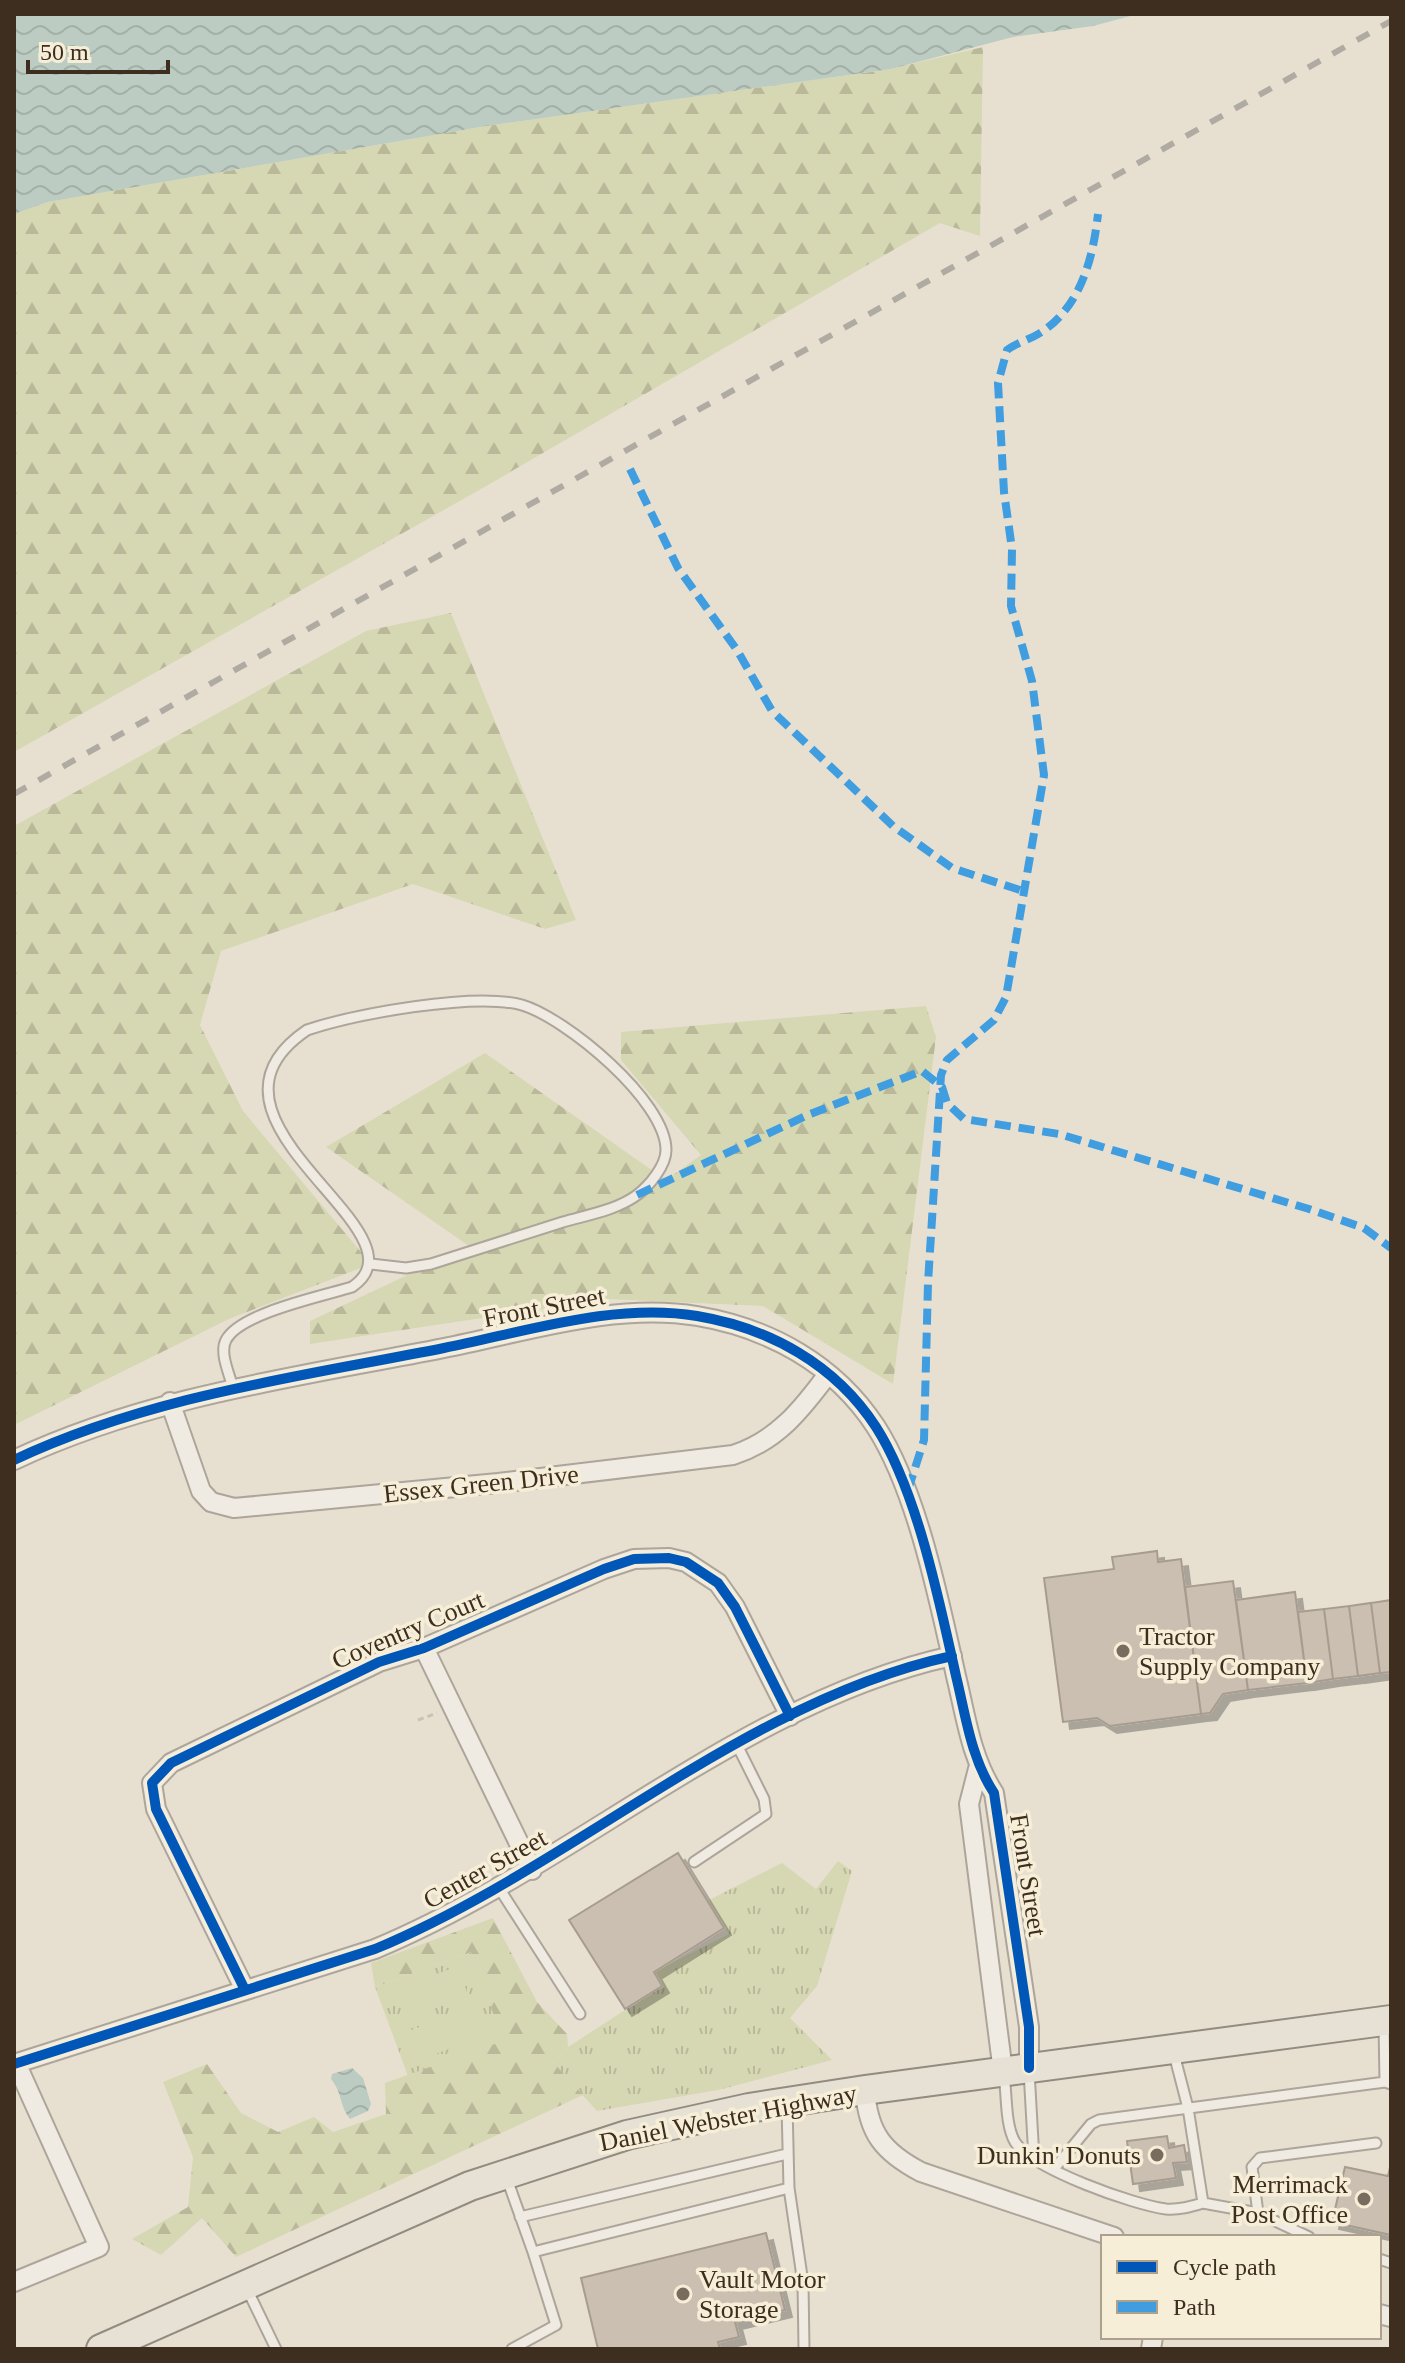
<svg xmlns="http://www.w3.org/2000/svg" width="1405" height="2363" font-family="'Times New Roman',serif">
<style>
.grass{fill:url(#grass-tufts)}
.forest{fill:url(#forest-firs)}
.pitch{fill:#d6d7b3}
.water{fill:url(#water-waves)}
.building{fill:#cbbfb2;stroke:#a89c90;stroke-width:2;filter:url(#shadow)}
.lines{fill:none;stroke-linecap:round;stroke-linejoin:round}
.service-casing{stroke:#ada599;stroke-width:13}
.minor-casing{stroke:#ada599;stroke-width:22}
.primary-casing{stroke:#928b80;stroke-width:32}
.path{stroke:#c8c2b9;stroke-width:3;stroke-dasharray:6 4;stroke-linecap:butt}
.service{stroke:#efebe3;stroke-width:9}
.minor{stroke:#efebe3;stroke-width:18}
.primary{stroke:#e6e1d4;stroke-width:28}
.rail{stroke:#afaaa2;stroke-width:6;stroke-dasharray:14 14;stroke-linecap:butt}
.quiet{stroke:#3f9de0;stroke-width:8;stroke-dasharray:16 8;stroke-linecap:butt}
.cycleway-casing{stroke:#f7eed8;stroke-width:15}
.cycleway{stroke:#0057b8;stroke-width:10}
.poi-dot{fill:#786c5e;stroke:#f7eed8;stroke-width:3}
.labels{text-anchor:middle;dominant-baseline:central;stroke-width:7;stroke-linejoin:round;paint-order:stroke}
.street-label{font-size:26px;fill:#3d2e20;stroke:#f7eed8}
.poi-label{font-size:26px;fill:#3d2e20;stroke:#f7eed8;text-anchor:start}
</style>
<defs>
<pattern id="grass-tufts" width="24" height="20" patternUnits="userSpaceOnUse" patternTransform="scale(2)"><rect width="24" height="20" fill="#d6d7b3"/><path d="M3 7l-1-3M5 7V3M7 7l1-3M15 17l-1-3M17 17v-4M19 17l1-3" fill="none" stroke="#b9b99a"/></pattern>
<pattern id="forest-firs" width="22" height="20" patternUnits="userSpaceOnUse" patternTransform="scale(2)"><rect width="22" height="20" fill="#d6d7b3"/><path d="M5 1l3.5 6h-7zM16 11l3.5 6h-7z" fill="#b9b99a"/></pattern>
<pattern id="water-waves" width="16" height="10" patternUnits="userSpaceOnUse" patternTransform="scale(2)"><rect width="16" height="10" fill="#bcccc2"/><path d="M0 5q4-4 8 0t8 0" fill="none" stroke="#a2b0a6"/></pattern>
<filter id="shadow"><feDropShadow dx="7" dy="7" stdDeviation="0" flood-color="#0004"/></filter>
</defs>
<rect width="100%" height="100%" fill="#e7e0d1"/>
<path class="grass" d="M838 1861 852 1871 817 1986 790 2018 832 2060 718 2090 597 2111 553 2062 568 2047 662 1986 654 1972 729 1934 707 1901 782 1863 816 1889Z
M471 1952 504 2041 408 2076 375 1987Z"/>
<path class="forest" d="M983 47 980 236 940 223 474 493 14 752V214L48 202 486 126 891 69Z
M451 613 576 920 545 929 413 884 221 951 200 1025 243 1111 371 1264 229 1319 14 1425V826L366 631Z
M926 1006 936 1037 893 1384 763 1306 608 1299 310 1344V1321L469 1246 326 1147 485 1053 666 1180 701 1155 621 1060V1032Z
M493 1918 537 2002 567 2034 568 2047 553 2062 583 2095 236 2257 202 2218 161 2255 132 2239 188 2207 193 2157 163 2082 207 2064 241 2113 278 2132 314 2117 333 2132 386 2114 385 2083 503 2041 471 1952 375 1987 371 1963Z"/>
<path class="pitch" d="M458 1966 468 1995 407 2018 396 1989Z
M473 2007 484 2036 422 2059 411 2030Z"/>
<path class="water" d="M14 14H1138L1093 26 1013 37 891 69 486 126 48 202 14 214Z
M352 2068 363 2078 371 2104 368 2111 350 2119C339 2105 343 2094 331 2079L332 2074Z"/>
<path class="building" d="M1157 1551 1158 1562 1181 1559 1201 1714 1110 1726 1097 1718 1063 1722 1044 1578 1114 1569 1112 1557Z
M1233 1581 1248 1690 1223 1694 1210 1713 1201 1714 1185 1587Z
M1295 1592 1307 1683 1248 1690 1236 1600Z
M1391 1600V1672L1380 1673 1371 1603Z
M1371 1603 1380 1673 1358 1676 1349 1606Z
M1349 1606 1358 1676 1333 1679 1324 1609Z
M1324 1609 1333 1679 1307 1683 1298 1612Z
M678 1853 724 1928 654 1972 662 1986 625 2009 569 1920Z
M1167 2136 1169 2148 1184 2145 1187 2162 1173 2163 1176 2178 1133 2184 1127 2141Z
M1391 2163V2235L1332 2222 1345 2167 1388 2176Z
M766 2233 785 2310 735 2322 739 2337 718 2342 720 2349H598L581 2278Z"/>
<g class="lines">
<g class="service-casing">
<path id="service" d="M233 1388C230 1375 219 1353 226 1340 240 1313 323 1296 352 1287 435 1231 173 1121 307 1030 355 1014 474 992 522 1005 566 1018 666 1101 666 1150 666 1166 649 1186 637 1195 617 1210 587 1215 563 1222 519 1236 475 1250 431 1264L406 1268 371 1264
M694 1862 766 1814 764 1799 737 1745
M499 1888 580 2014
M1384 2025 1385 2082 1391 2084
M1174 2054 1188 2108 1203 2203 1258 2213 1309 2237
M1029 2071 1034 2159
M1004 2075C1007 2094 1005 2125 1015 2142 1032 2169 1134 2205 1166 2209 1179 2210 1190 2207 1203 2203
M1054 2169 1091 2124 1099 2120 1385 2082
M507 2179 533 2252 789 2188 787 2105
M789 2188 803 2283 804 2349
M1258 2213 1252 2167 1260 2158 1376 2143
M520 2217 787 2154
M1379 2259 1391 2263
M246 2287 276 2349
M512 2349 556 2325 533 2252"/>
</g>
<g class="minor-casing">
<path id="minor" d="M170 1402 201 1491 211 1502 234 1508 498 1483 733 1455C777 1441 802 1409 828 1374
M14 1460C150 1396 298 1377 444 1348 525 1332 615 1302 697 1316 769 1328 835 1364 876 1427 917 1491 939 1600 956 1676 966 1717 971 1758 994 1793L1029 2027V2068
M424 1648 532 1870
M978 1769 969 1804 1003 2072
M245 1990 156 1809 152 1783 171 1763 379 1662 424 1648 604 1569 634 1559 669 1558 686 1562 718 1583 735 1607 790 1716
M14 2064 375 1949C572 1867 744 1701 952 1656
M865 2090C868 2133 883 2152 921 2172L1114 2237
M14 2282 99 2247 16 2063
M1379 2314 1391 2317
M1151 2349 1153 2337"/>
</g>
<g class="primary-casing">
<path id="primary" d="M101 2349 470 2186 627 2135 749 2108 865 2090 1391 2020"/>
</g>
<path class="path" d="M418 1720 437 1713"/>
<use href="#service" class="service"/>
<use href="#minor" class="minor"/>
<use href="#primary" class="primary"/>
<path class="rail" d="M14 794 1391 21"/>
<path class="quiet" d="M630 469 678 568 737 650 772 711 893 826 952 868 1026 892
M637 1195 810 1114 922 1071 942 1087 947 1103 964 1119 1059 1134 1309 1209 1364 1228 1391 1248
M908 1490 924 1440 928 1283 941 1075 947 1060 994 1020 1006 997 1044 775 1032 681 1011 606 1012 549 1004 492 998 383 1007 350C1018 342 1029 340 1040 333 1081 307 1093 258 1098 214"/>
<g class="cycleway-casing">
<path id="cycleway" d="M14 1460C150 1396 298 1377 444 1348 525 1332 615 1302 697 1316 769 1328 835 1364 876 1427 917 1491 939 1600 956 1676 966 1717 971 1758 994 1793L1029 2027V2068
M245 1990 156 1809 152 1783 171 1763 379 1662 424 1648 604 1569 634 1559 669 1558 686 1562 718 1583 735 1607 790 1716
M14 2064 375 1949C572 1867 744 1701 952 1656"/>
</g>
<use href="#cycleway" class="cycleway"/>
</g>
<g class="poi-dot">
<circle cx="1123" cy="1651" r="8"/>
<circle cx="1157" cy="2155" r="8"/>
<circle cx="1364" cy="2199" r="8"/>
<circle cx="683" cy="2294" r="8"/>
</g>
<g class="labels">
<g class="street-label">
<text transform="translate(544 1307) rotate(-11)">Front Street</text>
<text transform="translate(481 1484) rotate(-6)">Essex Green Drive</text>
<text transform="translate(408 1630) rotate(-23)">Coventry Court</text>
<text transform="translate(485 1869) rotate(-29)">Center Street</text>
<text transform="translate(1028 1875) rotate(81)">Front Street</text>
<text transform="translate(728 2118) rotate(-11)">Daniel Webster Highway</text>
</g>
<g class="poi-label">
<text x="1139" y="1636">Tractor<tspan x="1139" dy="30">Supply Company</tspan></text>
<text x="1141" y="2155" text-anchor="end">Dunkin' Donuts</text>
<text x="1348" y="2184" text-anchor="end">Merrimack<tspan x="1348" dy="30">Post Office</tspan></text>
<text x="699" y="2279">Vault Motor<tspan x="699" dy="30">Storage</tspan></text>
</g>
</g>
<rect width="1405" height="2363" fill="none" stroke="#3d2e20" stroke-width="32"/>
<rect x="1101" y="2235" width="280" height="104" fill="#f7eed8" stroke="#ada18e" stroke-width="2"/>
<rect x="1117" y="2261" width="40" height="12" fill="#0057b8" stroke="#ada18e" stroke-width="2"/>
<text x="1173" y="2275" font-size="24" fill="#3d2e20">Cycle path</text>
<rect x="1117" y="2301" width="40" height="12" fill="#3f9de0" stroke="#ada18e" stroke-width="2"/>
<text x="1173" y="2315" font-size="24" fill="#3d2e20">Path</text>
<path d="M28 60v12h140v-12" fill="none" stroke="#3d2e20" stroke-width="4"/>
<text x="40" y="60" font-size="24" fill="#3d2e20" stroke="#f7eed8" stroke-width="6" paint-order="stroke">50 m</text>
</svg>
